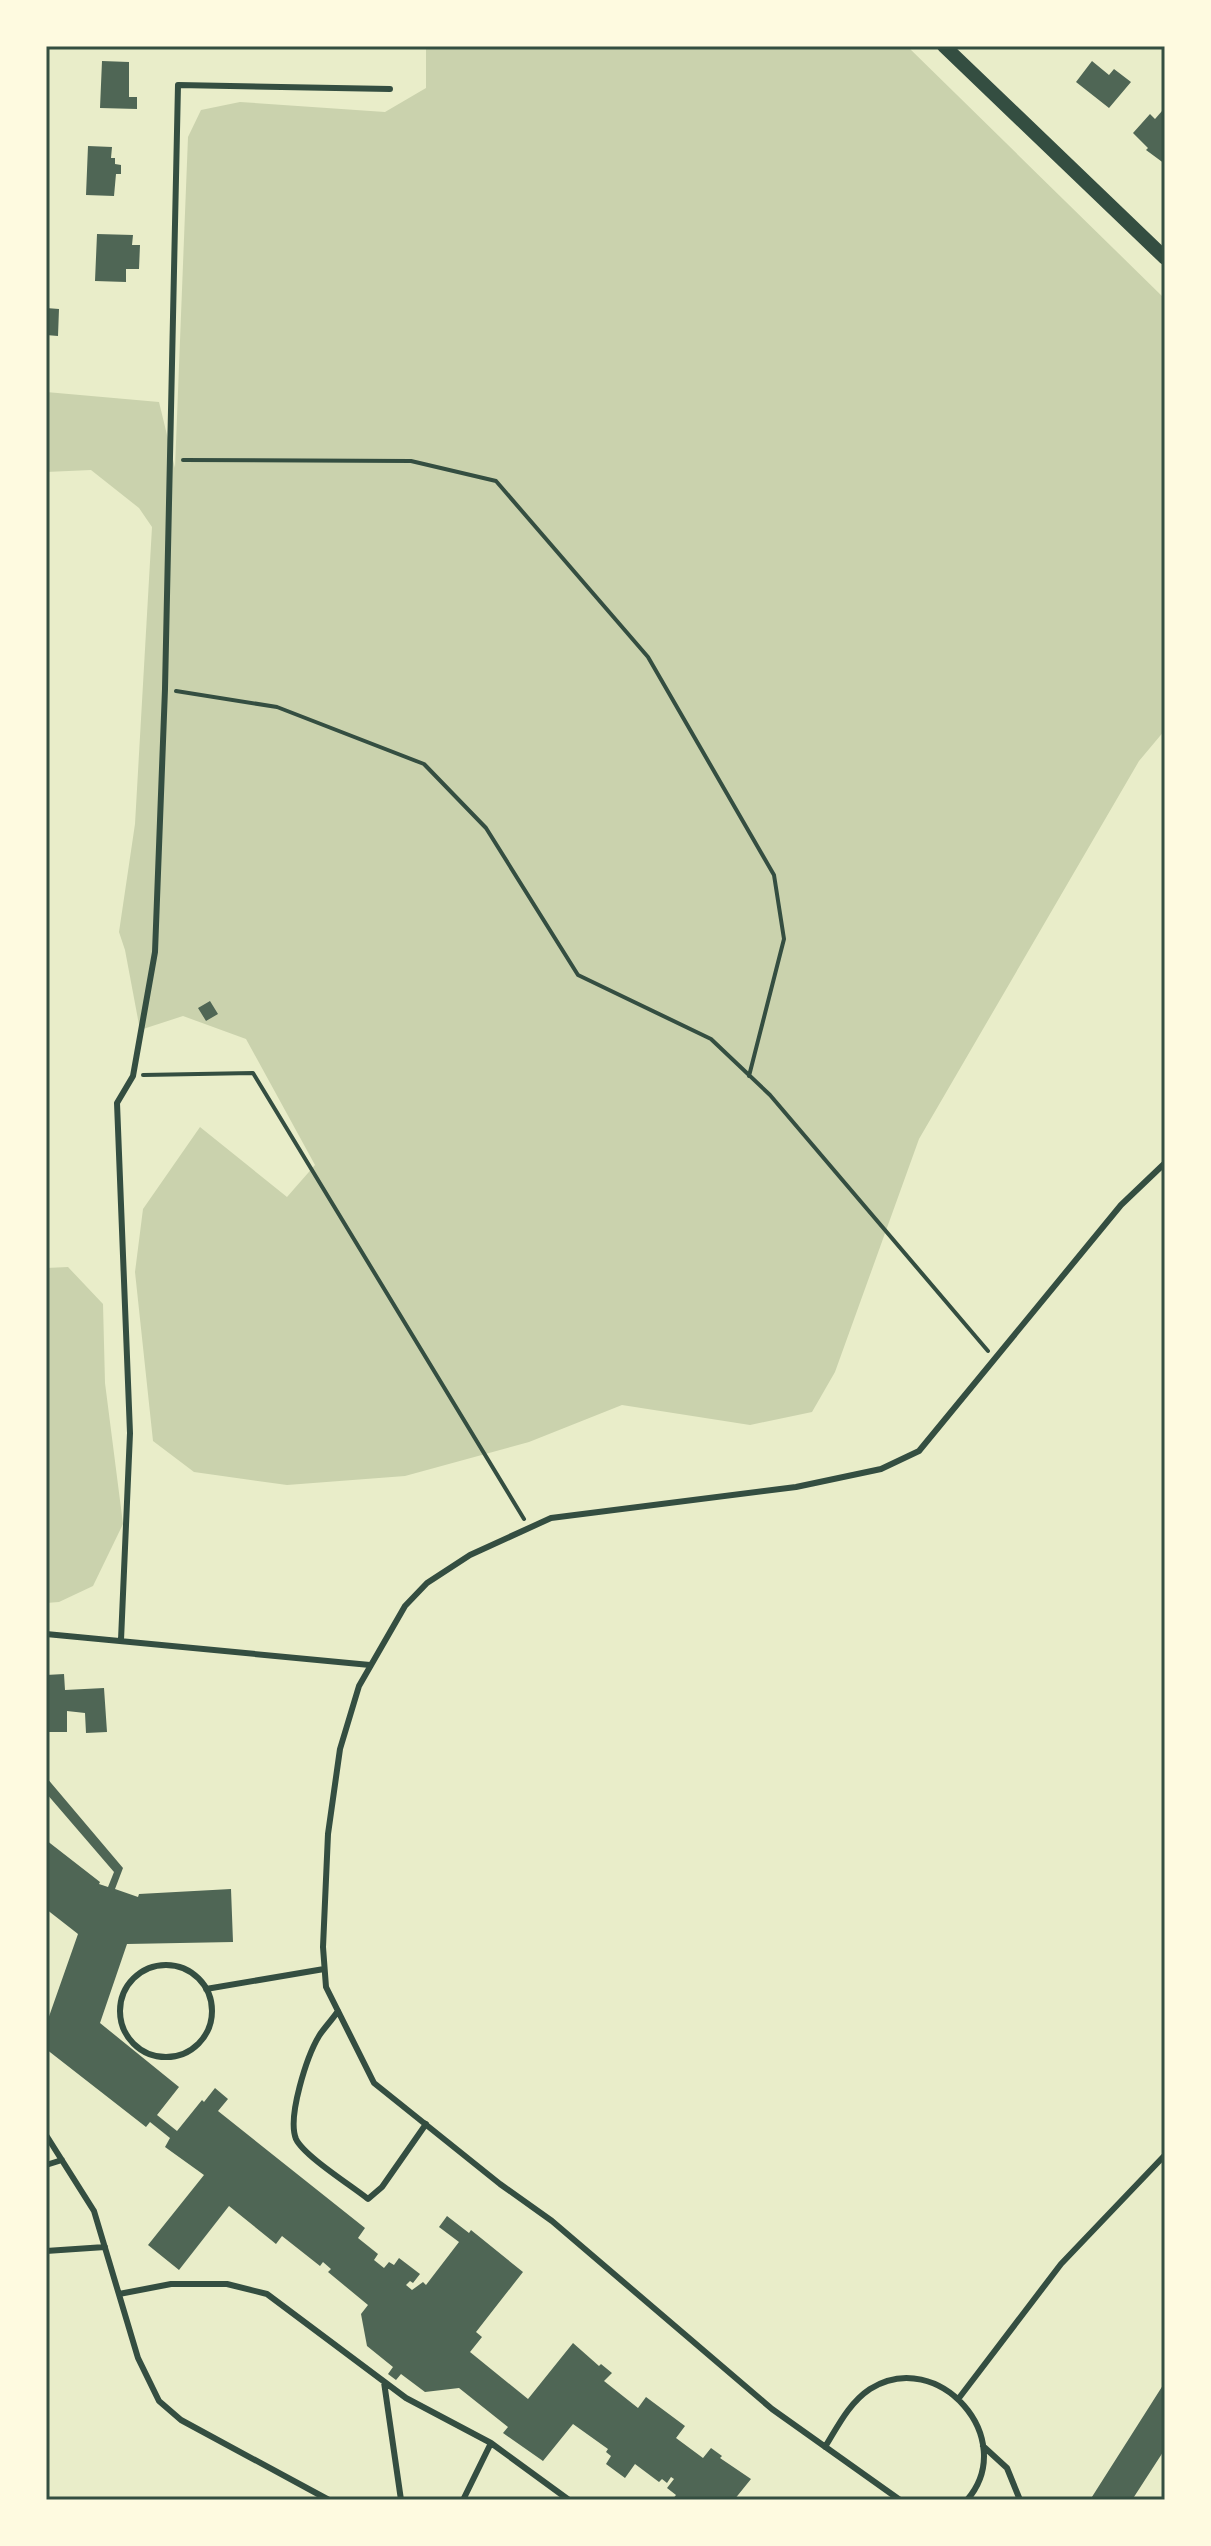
<svg xmlns="http://www.w3.org/2000/svg" width="1211" height="2546" font-family="'Public Sans',sans-serif">
<style>
.green{fill:#cad2ad}
.building{fill:#4f6655}
.lines{fill:none;stroke-linecap:round;stroke-linejoin:round}
.path{stroke:#344e41;stroke-width:4}
.service{stroke:#344e41;stroke-width:6}
.tertiary{stroke:#344e41;stroke-width:14}
.neatline{fill:none;stroke:#344e41;stroke-width:3}
</style>
<rect width="100%" height="100%" fill="#e9edc9"/>
<path class="green" d="M426 46H907L1165 299V730L1139 761 919 1139 835 1372 812 1412 750 1425 622 1405 529 1442 405 1476 287 1485 194 1472 153 1441 135 1272 143 1209 200 1127 287 1197 315 1165 246 1039 183 1016 140 1030 125 950 119 932 135 824 152 527 139 508 91 470 46 472V392L159 402 175 468 188 137 201 110 240 102 385 112 426 88Z
M68 1267 103 1304 105 1383 123 1524 93 1586 59 1602 46 1603V1268Z"/>
<path class="building" d="M102 61 129 62V97H137V109L100 108Z
M1092 61 1109 75 1114 69 1131 82 1109 108 1076 82Z
M1162 111 1165 114V164L1146 150 1148 148 1133 133 1150 114 1155 119Z
M88 146 112 147 111 158H115V164L121 165V174H116L114 196 86 195Z
M97 234 133 235 132 245H140L139 269H126V282L95 281Z
M46 308 59 309 58 336 46 335Z
M210 1001 218 1014 206 1021 198 1008Z
M64 1674 65 1690 104 1688 107 1732 86 1733 85 1713 67 1711V1732H46V1675Z
M46 1777 123 1868 115 1889 138 1897 139 1894 231 1889 233 1942 127 1944 100 2023 179 2087 157 2115 177 2131 202 2100 204 2102 215 2088 228 2099 218 2111 365 2228 358 2238 378 2254 374 2260 384 2268 389 2262 394 2265 399 2258 420 2274 413 2283 410 2281 406 2285 412 2290 423 2282 426 2285 459 2242 439 2227 447 2216 469 2233 471 2230 523 2272 476 2332 482 2337 470 2352 528 2399 573 2343 599 2366 601 2364 612 2373 604 2381 638 2408 646 2397 685 2426 676 2438 703 2458 711 2448 722 2456 720 2458 751 2479 734 2500H672L676 2495 667 2488 674 2479 671 2477 667 2483 662 2479 659 2482 635 2464 625 2478 606 2464 611 2456 606 2452 608 2449 573 2424 543 2461 503 2433 508 2427 459 2388 425 2392 401 2374 396 2380 388 2374 393 2367 367 2346 361 2314 368 2305 328 2272 331 2269 323 2262 320 2266 282 2236 276 2244 229 2206 179 2270 148 2245 204 2175 165 2147 170 2138 150 2122 146 2127 46 2049V2025L78 1934 46 1909V1840L100 1882 99 1884 108 1887 114 1872 46 1793Z
M1165 2382V2449L1132 2500H1090Z"/>
<g class="lines">
<path class="path" d="M183 460 411 461 496 481 648 657 774 875 784 939 749 1076
M176 691 277 707 424 764 486 828 578 975 711 1039 770 1095 988 1351
M143 1075 253 1073 524 1519"/>
<path class="service" d="M46 1634 370 1665
M121 1640 130 1433 117 1103 133 1076 155 952 165 689 178 85 390 89
M120 2011a46 46 0 1 1 92 0a46 46 0 1 1-92 0Z
M206 1989 324 1969
M338 2011C332 2020 324 2028 319 2036 307 2056 287 2117 296 2139 304 2156 352 2186 368 2199L382 2187 426 2124
M46 2135 94 2211 138 2358 159 2401 181 2420 329 2500
M46 2165 62 2160
M46 2251 105 2247
M119 2294 171 2284H227L267 2294 406 2398 491 2443
M384 2382 401 2500
M959 2398 1061 2264 1165 2155
M983 2446 1007 2468 1020 2500
M825 2447C838 2426 849 2403 870 2389 938 2346 1020 2439 967 2500
M463 2500 491 2443 569 2500
M900 2500 772 2409 552 2221 500 2184 374 2083 326 1987 323 1947 328 1834 340 1749 359 1686 405 1606 427 1583 470 1555 551 1518 796 1487 881 1469 919 1451 1121 1205 1165 1163"/>
<path class="tertiary" d="M944 46 1165 258"/>
</g>
<rect width="1211" height="2546" fill="none" stroke="#fefae0" stroke-width="96"/>
<rect x="48" y="48" width="1115" height="2450" class="neatline"/>
</svg>
